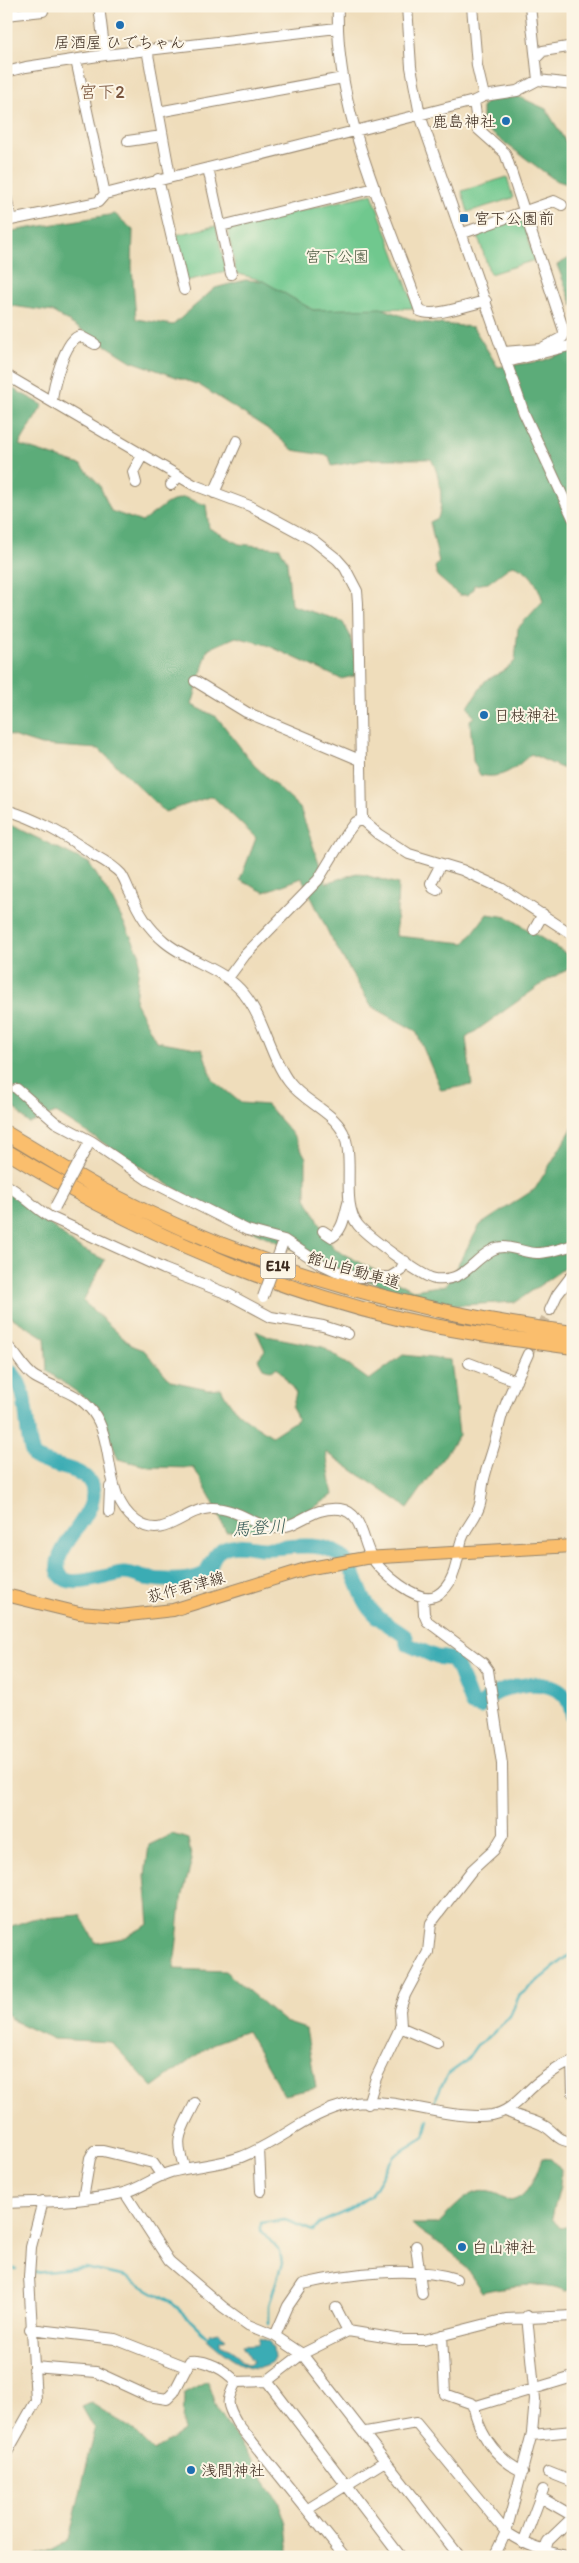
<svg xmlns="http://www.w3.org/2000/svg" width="579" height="2563" font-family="Itim,'Klee One',sans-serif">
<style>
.green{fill:#6fc88e;stroke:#557956}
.forest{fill:#5bac79;stroke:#4b6b4c}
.water{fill:#3aacb4;stroke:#3a6b69}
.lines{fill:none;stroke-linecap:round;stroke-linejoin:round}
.stream{stroke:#3aacb4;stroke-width:2.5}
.river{stroke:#3aacb4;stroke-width:15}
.minor-tunnel{stroke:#cbb99c;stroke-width:10;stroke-dasharray:10 5;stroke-linecap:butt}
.minor-casing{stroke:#95846c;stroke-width:12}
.major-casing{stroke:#95846c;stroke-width:14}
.highway-casing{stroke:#95846c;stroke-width:16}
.minor{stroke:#fff;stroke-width:10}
.major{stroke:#fabe6d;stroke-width:12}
.highway{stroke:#fabe6d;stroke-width:14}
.minor-bridge-casing{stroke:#95846c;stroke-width:12;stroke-linecap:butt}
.minor-bridge{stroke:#fff;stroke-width:10}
.poi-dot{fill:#1f6fb2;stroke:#fcf5e5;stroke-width:2}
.labels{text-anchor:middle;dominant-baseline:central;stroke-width:4;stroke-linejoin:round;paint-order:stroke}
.shield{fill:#fcf5e5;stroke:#75675a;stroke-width:1}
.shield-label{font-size:15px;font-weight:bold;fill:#3b2a1e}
.poi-label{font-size:16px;fill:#3b2a1e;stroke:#fcf5e5;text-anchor:start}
.park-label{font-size:16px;fill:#4b5940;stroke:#fcf5e5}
.street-label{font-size:16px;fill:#3b2a1e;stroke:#fcf5e5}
.neighbourhood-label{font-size:18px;fill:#7a553e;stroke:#fcf5e5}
.water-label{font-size:18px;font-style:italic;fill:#3b5e5a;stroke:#fcf5e5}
</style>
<rect width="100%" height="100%" fill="#fcf5e5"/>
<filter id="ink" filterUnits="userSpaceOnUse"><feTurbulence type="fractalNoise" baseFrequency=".02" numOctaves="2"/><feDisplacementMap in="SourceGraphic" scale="10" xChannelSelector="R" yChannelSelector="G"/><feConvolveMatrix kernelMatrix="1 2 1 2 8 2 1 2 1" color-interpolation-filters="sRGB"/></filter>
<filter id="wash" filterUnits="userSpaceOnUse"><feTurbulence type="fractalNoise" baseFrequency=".0096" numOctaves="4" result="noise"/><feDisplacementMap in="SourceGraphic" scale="20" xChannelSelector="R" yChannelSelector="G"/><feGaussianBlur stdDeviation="1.12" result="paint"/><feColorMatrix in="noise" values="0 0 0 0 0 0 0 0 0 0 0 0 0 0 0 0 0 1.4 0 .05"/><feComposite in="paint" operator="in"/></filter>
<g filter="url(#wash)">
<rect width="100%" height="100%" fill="#efddbb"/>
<path class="green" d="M507 177 513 198 468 212 462 191Z
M372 194 415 308 313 310 263 281 236 273 228 232 229 227Z
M521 217 535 260 490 274 477 233Z
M216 226 226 272 185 281 175 235Z"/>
<path class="forest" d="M515 95 546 109 573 154V186L555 180 482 126V108L488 99Z
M115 214 133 230 132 267 136 319 173 325 215 288 245 280 263 281 313 310 381 308 419 322 473 327 498 367 542 361 573 349V770H566L531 754C515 768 503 780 480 775L473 761 470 720 474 717 468 707 485 681 505 670 515 661 518 628 543 601C538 585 530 569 512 565L488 583 474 585 473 590 468 595H459L437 576 435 567 439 562 430 522 438 518C444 501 440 475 431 459H369L332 466 329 456 293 450 271 431 199 385 131 361 53 312 6 305V232Z
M573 256V306L557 265Z
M6 385 43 405 19 445 81 465 99 484 111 511 142 522 166 504 183 497 206 505 209 528 239 544 280 548 287 561 291 605 342 621 350 635 358 675 341 679 267 645 236 637 208 649 192 705 217 717 254 765 300 808 326 883 357 873 398 884 396 936 465 943 487 914 508 917 573 958V967L549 979 466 1038 472 1085 441 1090 416 1031 371 1006 330 936 302 878 264 892 240 880 256 838 212 796 165 812 99 749 41 745 6 734Z
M6 823 89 863 112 899 140 955 135 1002 156 1041 202 1049 213 1080 241 1103 267 1105 294 1136 306 1158V1198L334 1249 413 1290 446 1285 480 1225 535 1189 573 1127V1258L566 1267 516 1302 443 1306 356 1277 215 1214 56 1113 29 1124 6 1099Z
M6 1187 76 1246 105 1260 83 1301 131 1345 144 1350 171 1381 208 1389 221 1388C235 1416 247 1419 272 1436L298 1419 292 1408 296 1393 277 1367 272 1371 263 1368 258 1359 265 1350 256 1331 267 1336 323 1347 369 1380 403 1355 451 1360 459 1435 408 1508 326 1452 333 1495 286 1526 226 1532 212 1500 194 1468 150 1467 118 1459 98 1407 47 1371 45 1338 6 1314Z
M172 1834 188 1839 192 1860 181 1902 174 1969 225 1971 285 2022 306 2029 316 2088 284 2095 247 2031 212 2044 153 2087 111 2042 53 2039 12 2020 6 2012V1928L32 1919 80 1915 96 1943 124 1938 149 1924 145 1876 149 1845Z
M542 2158 551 2159 561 2170 560 2186 552 2217 560 2228 570 2226 573 2229V2290L564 2291C549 2280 500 2287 482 2292 472 2277 462 2260 447 2249 435 2240 423 2235 412 2224H438C462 2200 477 2178 510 2201 529 2198 536 2174 542 2158Z
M207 2381 216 2407 278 2501 286 2524 289 2557H30L51 2550 69 2540 95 2430 82 2407 91 2403 132 2429 154 2451 183 2431 184 2393Z"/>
<path class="water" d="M218 2332 226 2338 220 2340V2344L231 2349 243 2362 248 2364 253 2362 242 2345 258 2344 259 2338 269 2341 273 2349 274 2359C255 2383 222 2352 207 2339L209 2334Z"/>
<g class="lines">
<path class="stream" d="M434 2102 447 2075 465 2062 477 2045 491 2035 510 2016 519 1996 573 1952
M6 2268 16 2269
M34 2273 85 2268 126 2277 171 2302 210 2339
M269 2323V2305L282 2263 280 2252 261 2230V2223L285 2220 313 2231 320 2223 351 2209 370 2196 394 2156 424 2137 428 2119"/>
<path class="river" d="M6 1368C33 1385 22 1432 34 1457 51 1468 82 1466 91 1484 105 1513 43 1552 61 1576 71 1590 109 1574 123 1573 131 1572 138 1577 145 1578 164 1581 188 1582 205 1574 211 1567 212 1556 219 1551 232 1541 248 1547 263 1548 285 1549 318 1540 338 1554 359 1569 357 1597 375 1614 383 1623 396 1629 406 1637L407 1644 436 1657 451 1659 459 1671 472 1705 480 1707C484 1704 486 1699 491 1696 511 1685 545 1677 564 1695 570 1701 571 1710 573 1717"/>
</g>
</g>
<g filter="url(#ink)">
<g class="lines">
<path class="minor-tunnel" d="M528 1354 550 1310"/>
<g class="minor-casing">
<path id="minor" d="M99 6 105 55
M338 6C334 112 386 213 420 311 434 318 471 304 486 301
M407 6 411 67 420 115 524 413 573 518
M472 6 477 66 484 96
M530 6 538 80
M6 15 43 11
M147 49 170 176
M536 58 543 51 568 47
M76 60 105 194
M6 72 26 67 105 55 337 28
M474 101 478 129 505 153 564 331 563 337 540 349 504 352
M158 112 343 78
M128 141 162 136
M208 168 231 274
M158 179 184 290
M6 196 11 220
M6 221 98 202 105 194 474 101 484 96 517 91 538 80 573 84
M221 226 375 188
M463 233 554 201 562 205
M507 362 573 345
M6 375 194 485 250 506 313 540 337 559 345 568 357 591 358 603 362 820 378 834 409 854 462 870 501 888 573 935
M52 401C53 387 65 338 80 336L95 344
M136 483 133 472 142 456
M171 485 179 476
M214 493 237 441
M195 681 246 712 360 760
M6 810C38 819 66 836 94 855 103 860 114 866 121 874 125 879 127 887 130 892 139 913 148 928 165 942 189 962 225 969 244 994 265 1020 269 1055 289 1082 303 1101 332 1111 343 1132 356 1159 340 1203 358 1225 367 1236 422 1277 435 1279 465 1282 471 1261 492 1250 507 1242 521 1253 537 1253 549 1253 561 1249 573 1245
M437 890 433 888 431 883 441 864
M534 930 543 914
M228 978 245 955 318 880 346 834 355 822 362 820
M17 1089 55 1122 91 1141 148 1180 247 1230 284 1240 319 1263 336 1271 356 1277H390L400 1271 405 1261
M6 1185C23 1194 34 1208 50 1217L164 1269 228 1294 271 1317 323 1326 348 1334
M323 1231 332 1237C344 1230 345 1212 349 1200
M550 1310 557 1295 573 1274
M6 1345C17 1353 23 1370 35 1377 55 1389 77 1391 93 1412 116 1443 102 1496 136 1521 164 1542 183 1509 211 1508 237 1507 259 1529 275 1528 299 1527 312 1506 340 1509 362 1512 362 1540 371 1556 379 1571 419 1606 437 1595 455 1585 457 1560 461 1542 464 1528 477 1518 480 1504 482 1496 482 1487 484 1479 487 1466 492 1454 495 1442 498 1431 500 1419 504 1409 511 1390 520 1372 528 1354
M469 1363 516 1381
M109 1512 110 1487
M400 2027 437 2043
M572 2061 573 2093
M368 2104 376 2078 401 2026 400 2010 405 1995 428 1952 431 1923 472 1870 494 1850 503 1835 502 1764 488 1670 483 1663 427 1621 424 1614 423 1597
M506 2111C518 2118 534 2119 546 2127 558 2135 556 2140 573 2142
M259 2149 261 2191
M185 2169C173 2137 181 2132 195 2103
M125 2193 169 2261 223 2307 248 2325 275 2336 302 2354 460 2557
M83 2199 90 2158 94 2151H103L153 2163 162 2176
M6 2203C45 2201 85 2202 123 2193 140 2189 154 2177 171 2172 194 2166 219 2165 241 2157 279 2143 309 2112 349 2104 397 2095 445 2121 492 2115 514 2111 524 2092 541 2080 550 2073 562 2065 573 2061
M416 2246 422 2294
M336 2308 348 2331
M30 2329 115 2339 186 2367
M442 2335 445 2394 473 2404C479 2434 495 2458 523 2472
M275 2336 288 2306 303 2284C347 2274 414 2265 456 2279
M34 2367 96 2372 148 2396 167 2399 174 2392 190 2361C206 2359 226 2370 236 2382L267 2381 302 2354 348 2331 403 2340H424L506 2319 573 2316
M267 2381 401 2557
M236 2382C226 2401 226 2404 237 2423L345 2557
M473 2407 573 2377
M366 2432 416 2423 506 2532C526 2546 546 2552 571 2557
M532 2435 573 2431
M6 2454 36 2401 29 2277 31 2247 43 2201
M548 2472 573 2482
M540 2497 573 2516
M308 2509 385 2461
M523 2543 543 2490
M494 2557 506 2532 532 2433 535 2399 527 2316
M543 2557 548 2541 573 2517"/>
</g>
<g class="major-casing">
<path id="major" d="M6 1595 79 1613 120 1616 173 1610 306 1569 365 1558 573 1546"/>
</g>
<g class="highway-casing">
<path id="highway" d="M6 1133C39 1153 71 1173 104 1191 250 1267 410 1312 573 1333
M6 1151C128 1226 262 1286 401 1319 458 1332 516 1339 573 1347"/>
</g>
<use href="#minor" class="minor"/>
<use href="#major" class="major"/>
<use href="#highway" class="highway"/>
<g class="minor-bridge-casing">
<path id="minor-bridge" d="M55 1207 87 1147
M263 1297 282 1245"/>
</g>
<use href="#minor-bridge" class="minor-bridge"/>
</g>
</g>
<g class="poi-dot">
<circle cx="120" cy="25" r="5"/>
<circle cx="506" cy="121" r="5"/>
<rect x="459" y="213" width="10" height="10" rx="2.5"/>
<circle cx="484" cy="715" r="5"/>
<circle cx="462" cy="2247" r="5"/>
<circle cx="191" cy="2470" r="5"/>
</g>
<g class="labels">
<rect class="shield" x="260.5" y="1253.5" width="35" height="25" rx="4"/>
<g class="shield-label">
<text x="278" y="1266">E14</text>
</g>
<g class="poi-label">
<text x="120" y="42" text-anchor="middle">居酒屋 ひでちゃん</text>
<text x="496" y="121" text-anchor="end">鹿島神社</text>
<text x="474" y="218">宮下公園前</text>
<text x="494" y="715">日枝神社</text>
<text x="472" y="2247">白山神社</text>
<text x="201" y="2470">浅間神社</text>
</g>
<g class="park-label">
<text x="337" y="256">宮下公園</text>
</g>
<g class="street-label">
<text transform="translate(354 1270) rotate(16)">館山自動車道</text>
<text transform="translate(186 1587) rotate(-15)">荻作君津線</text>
</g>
<g class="neighbourhood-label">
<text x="102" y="92">宮下2</text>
</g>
<g class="water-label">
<text transform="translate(259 1528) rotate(-4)">馬登川</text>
</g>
</g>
<rect width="579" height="2563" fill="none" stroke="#fcf5e5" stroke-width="25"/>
</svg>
